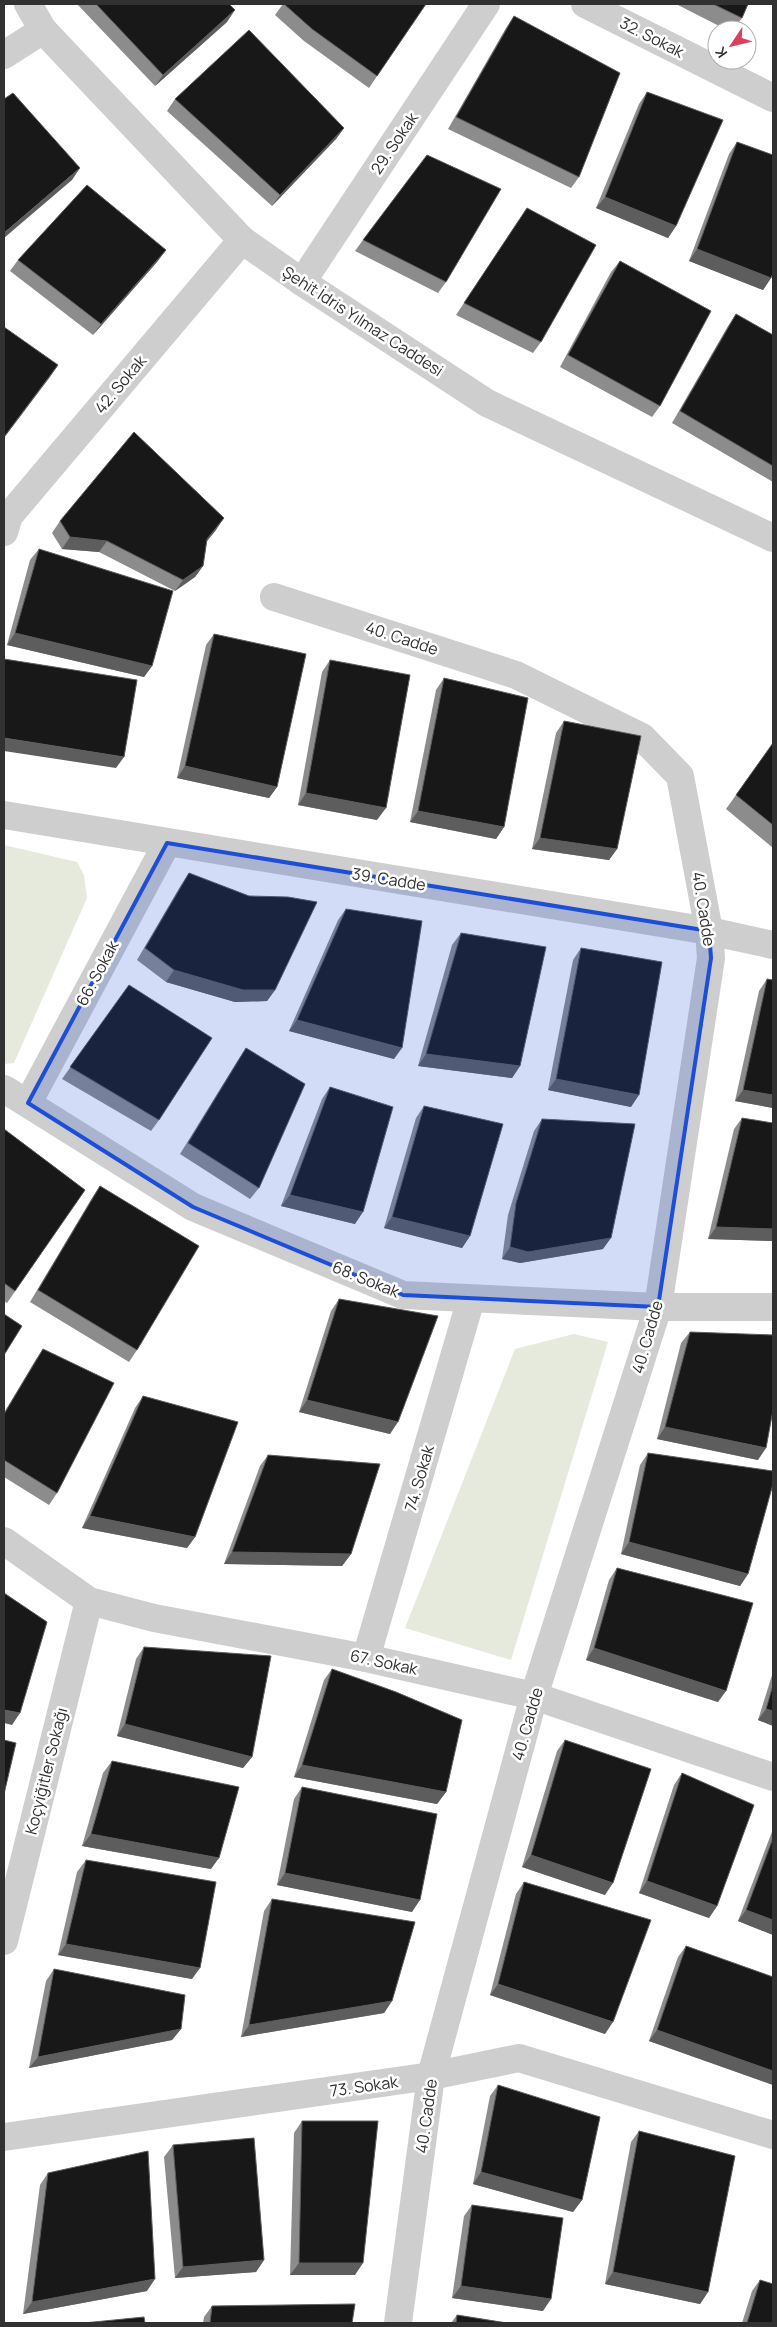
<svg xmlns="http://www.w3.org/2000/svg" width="777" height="2327" font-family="Manrope,sans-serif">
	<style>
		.green { fill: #e5eadd }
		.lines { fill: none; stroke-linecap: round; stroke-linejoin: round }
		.minor { stroke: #cecece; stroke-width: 28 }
		.wall { fill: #8c8c8c }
		.shaded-wall { fill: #5d5d5d }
		.building { fill: #181818; stroke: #5d5d5d }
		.marked { fill: #1d4ed8; fill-opacity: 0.2; stroke: #1d4ed8; stroke-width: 4; stroke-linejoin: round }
		.labels { text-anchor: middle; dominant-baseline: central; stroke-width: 5; stroke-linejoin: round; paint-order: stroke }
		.street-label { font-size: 16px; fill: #313131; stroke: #fff }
	</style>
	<rect width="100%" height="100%" fill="#fff"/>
	<g class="green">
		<path d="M4,845L77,862L84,875L87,898L14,1063L4,1064Z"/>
		<path d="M574,1334L608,1342L511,1660L405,1628L515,1349Z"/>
	</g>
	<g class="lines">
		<g class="minor">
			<path d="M28,4L43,30L242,240L302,282L487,403L773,538"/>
			<path d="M585,4L773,98"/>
			<path d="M4,55L43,30"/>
			<path d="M302,282L486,4"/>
			<path d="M4,532L9,516L242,240"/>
			<path d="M274,597L516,675L642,737L680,776L709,931L711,958L658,1307L534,1696L431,2076L398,2323"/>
			<path d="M4,815L709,931L773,945"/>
			<path d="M4,1089L193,1207L403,1295L658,1307H773"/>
			<path d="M28,1103L167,843"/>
			<path d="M4,1541L89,1601L154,1618L366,1658L534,1696L773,1777"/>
			<path d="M366,1658L471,1299"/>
			<path d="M4,1941L89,1601"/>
			<path d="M4,2137L431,2076L519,2058L773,2135"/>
		</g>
	</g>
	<g class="wall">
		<path d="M77,4H229L227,22L155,86Z"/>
		<path d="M283,4H426L369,88L304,41L275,15Z"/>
		<path d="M676,4H748L742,18L733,30H727Z"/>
		<path d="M514,16L579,177L571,188L448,129L506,28Z"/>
		<path d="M647,92L676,226L668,238L596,208L639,104Z"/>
		<path d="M175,99L344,128L336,139L272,206L167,111Z"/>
		<path d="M737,142L771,278L763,290L689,261L729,154Z"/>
		<path d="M519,220L541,342L533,353L456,315Z"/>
		<path d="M363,240L446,282L438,293L355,251Z"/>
		<path d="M166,250L157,262L93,335L10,271L18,260Z"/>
		<path d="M620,261L660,406L652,417L560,367L611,272Z"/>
		<path d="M736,314L773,335V482L672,423L728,326Z"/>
		<path d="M60,521L216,530L207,541L203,566L195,577L175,591L99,552L62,549L52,533Z"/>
		<path d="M39,549L152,666L144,677L7,645L30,560Z"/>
		<path d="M214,634L277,787L269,798L177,778L206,645Z"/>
		<path d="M330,660L377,820L298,805L322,672Z"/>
		<path d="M444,678L504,827L496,839L410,822L436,690Z"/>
		<path d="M564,721L617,849L609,860L532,849L556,733Z"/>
		<path d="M773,743V848L726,809Z"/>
		<path d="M189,873L275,990L267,1001L235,1002L166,982L137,960L181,885Z"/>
		<path d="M346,909L394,1059L289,1031L338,920Z"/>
		<path d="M461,933L520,1066L512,1078L418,1066L452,945Z"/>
		<path d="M581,948L631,1107L548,1090L573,960Z"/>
		<path d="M767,979L773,980V1108L735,1101L759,991Z"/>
		<path d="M129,985L159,1120L151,1131L62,1079Z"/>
		<path d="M246,1048L259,1188L250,1199L180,1154L238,1060Z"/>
		<path d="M330,1087L355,1224L281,1206L322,1099Z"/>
		<path d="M424,1106L470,1236L462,1248L384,1228L416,1118Z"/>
		<path d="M742,1118L773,1241L708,1239L734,1129Z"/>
		<path d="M542,1119L603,1249L520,1263L502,1259L508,1215L534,1131Z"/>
		<path d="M4,1129L85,1190L7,1303L4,1301Z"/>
		<path d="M100,1186L137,1350L129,1362L30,1302L92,1198Z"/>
		<path d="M339,1299L390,1434L299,1412L331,1311Z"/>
		<path d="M690,1332L758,1460L657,1439L681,1343Z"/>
		<path d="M43,1349L57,1493L49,1505L4,1477V1413L35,1361Z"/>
		<path d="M143,1396L195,1537L187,1548L82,1528L135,1408Z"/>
		<path d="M648,1453L748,1574L740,1586L621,1554L640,1465Z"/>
		<path d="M268,1455L351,1554L342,1566L224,1564L260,1466Z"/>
		<path d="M617,1568L718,1702L586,1660L609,1580Z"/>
		<path d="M144,1647L252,1757L243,1768L117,1736L136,1659Z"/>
		<path d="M332,1669L446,1792L437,1804L294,1777L324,1680Z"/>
		<path d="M773,1672V1726L758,1720Z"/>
		<path d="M565,1740L605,1895L522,1867L557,1751Z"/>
		<path d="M112,1761L211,1869L82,1846L103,1773Z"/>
		<path d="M682,1773L717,1906L709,1918L639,1893L674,1785Z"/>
		<path d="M302,1787L412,1912L277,1885L294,1799Z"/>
		<path d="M773,1829V1935L738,1921Z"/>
		<path d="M86,1860L192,1979L58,1955L77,1872Z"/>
		<path d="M524,1882L605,2034L490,1995L516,1894Z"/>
		<path d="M272,1899L392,2001L384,2013L241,2037L264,1911Z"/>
		<path d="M686,1946L773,1977V2085L649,2041L678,1957Z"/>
		<path d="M54,1969L181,2029L172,2040L29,2068L46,1981Z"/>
		<path d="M498,2085L582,2200L573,2212L473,2184L490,2096Z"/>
		<path d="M302,2121L355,2275H290L294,2133Z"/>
		<path d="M639,2131L708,2292L700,2304L605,2284L631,2142Z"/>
		<path d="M173,2145L264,2260L256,2272L175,2278L164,2157Z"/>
		<path d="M48,2173L147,2291L23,2314L40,2185Z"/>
		<path d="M472,2205L543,2311L452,2298L464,2216Z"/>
		<path d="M760,2280L773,2323H742L752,2291Z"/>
		<path d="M212,2306L352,2323H203L204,2317Z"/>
		<path d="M457,2315L507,2323H451Z"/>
	</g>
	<g class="shaded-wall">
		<path d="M235,10L227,22L155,86L163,75Z"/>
		<path d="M344,128L336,139L272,206L280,195Z"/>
		<path d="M80,168L72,180L4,238V233Z"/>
		<path d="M605,197L676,226L668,238L596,208Z"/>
		<path d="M697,249L771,278L763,290L689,261Z"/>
		<path d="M166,250L157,262L93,335L101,324Z"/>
		<path d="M58,365L50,377L4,438V437Z"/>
		<path d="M224,518L216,530L199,551L207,539Z"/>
		<path d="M70,537L107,541L99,552L62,549Z"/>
		<path d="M203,566L195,577L175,591L183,580Z"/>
		<path d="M15,633L152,666L144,677L7,645Z"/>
		<path d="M4,738L124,757L116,768L4,751Z"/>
		<path d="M185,766L277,787L269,798L177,778Z"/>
		<path d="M306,793L386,808L377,820L298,805Z"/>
		<path d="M418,811L504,827L496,839L410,822Z"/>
		<path d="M540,838L617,849L609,860L532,849Z"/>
		<path d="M174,970L275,990L267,1001L235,1002L166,982Z"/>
		<path d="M297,1020L402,1048L394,1059L289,1031Z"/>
		<path d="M426,1054L520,1066L512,1078L418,1066Z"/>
		<path d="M556,1079L639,1095L631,1107L548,1090Z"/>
		<path d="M743,1090L773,1095V1108L735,1101Z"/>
		<path d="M290,1195L363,1212L355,1224L281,1206Z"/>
		<path d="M392,1217L470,1236L462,1248L384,1228Z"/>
		<path d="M716,1227L773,1229V1241L708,1239Z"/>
		<path d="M611,1238L603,1249L520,1263L502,1259L510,1247Z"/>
		<path d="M307,1400L398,1422L390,1434L299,1412Z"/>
		<path d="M665,1427L766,1448L758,1460L657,1439Z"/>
		<path d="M90,1516L195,1537L187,1548L82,1528Z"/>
		<path d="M629,1542L748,1574L740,1586L621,1554Z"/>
		<path d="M232,1552L351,1554L342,1566L224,1564Z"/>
		<path d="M594,1648L726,1691L718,1702L586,1660Z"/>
		<path d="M766,1709L773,1711V1726L758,1720Z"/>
		<path d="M4,1710L20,1713L12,1725L4,1723Z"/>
		<path d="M125,1724L252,1757L243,1768L117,1736Z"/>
		<path d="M302,1765L446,1792L437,1804L294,1777Z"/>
		<path d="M91,1834L219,1858L211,1869L82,1846Z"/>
		<path d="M531,1855L613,1883L605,1895L522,1867Z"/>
		<path d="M285,1873L420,1900L412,1912L277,1885Z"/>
		<path d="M647,1881L717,1906L709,1918L639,1893Z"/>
		<path d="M746,1910L773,1920V1935L738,1921Z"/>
		<path d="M66,1944L200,1968L192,1979L58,1955Z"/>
		<path d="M498,1984L613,2022L605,2034L490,1995Z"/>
		<path d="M392,2001L384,2013L241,2037L249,2025Z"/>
		<path d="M181,2029L172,2040L29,2068L38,2057Z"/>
		<path d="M657,2030L773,2071V2085L649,2041Z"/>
		<path d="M481,2172L582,2200L573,2212L473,2184Z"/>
		<path d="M264,2260L256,2272L175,2278L183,2267Z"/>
		<path d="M299,2263H363L355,2275H290Z"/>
		<path d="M613,2272L708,2292L700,2304L605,2284Z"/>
		<path d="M155,2279L147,2291L23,2314L32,2302Z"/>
		<path d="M461,2286L551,2299L543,2311L452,2298Z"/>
	</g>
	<g class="building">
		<path d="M96,4H229L235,10L163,75Z"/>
		<path d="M284,4H426L377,76L312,29Z"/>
		<path d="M713,4H748L742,18Z"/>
		<path d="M514,16L620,73L579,177L456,117Z"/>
		<path d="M249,30L344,128L280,195L175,99Z"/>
		<path d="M647,92L723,120L676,226L605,197Z"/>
		<path d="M13,93L80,168L4,233V99Z"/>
		<path d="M737,142L773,155V273L771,278L697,249Z"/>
		<path d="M427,155L501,189L446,282L363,240Z"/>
		<path d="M87,185L166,250L101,324L18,260Z"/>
		<path d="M527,208L596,245L541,342L464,303Z"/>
		<path d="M620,261L711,311L660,406L568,355Z"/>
		<path d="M736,314L773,335V466L680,411Z"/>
		<path d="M4,327L58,365L4,437Z"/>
		<path d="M134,432L224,518L207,539L203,566L183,580L107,541L70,537L60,521Z"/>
		<path d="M39,549L173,591L152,666L15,633Z"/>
		<path d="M214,634L306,654L277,787L185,766Z"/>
		<path d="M4,659L137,680L124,757L4,738Z"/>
		<path d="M330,660L410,675L386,808L306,793Z"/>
		<path d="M444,678L528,698L504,827L418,811Z"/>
		<path d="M564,721L641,736L617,849L540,838Z"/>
		<path d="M773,743V825L736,795Z"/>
		<path d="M189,873L249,896L288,897L317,902L275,990H243L174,970L145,948Z"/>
		<path d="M346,909L422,921L402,1048L297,1020Z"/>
		<path d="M461,933L546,947L520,1066L426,1054Z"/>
		<path d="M581,948L662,962L639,1095L556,1079Z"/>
		<path d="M767,979L773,980V1095L743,1090Z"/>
		<path d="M129,985L212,1038L159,1120L70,1067Z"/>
		<path d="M246,1048L305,1084L259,1188L188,1143Z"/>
		<path d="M330,1087L393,1107L363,1212L290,1195Z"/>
		<path d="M424,1106L503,1124L470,1236L392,1217Z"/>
		<path d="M742,1118L773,1123V1229L716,1227Z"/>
		<path d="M542,1119L635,1124L611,1238L528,1252L510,1247L516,1203Z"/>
		<path d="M4,1129L85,1190L15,1291L4,1283Z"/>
		<path d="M100,1186L199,1246L137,1350L38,1290Z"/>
		<path d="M339,1299L438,1316L398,1422L307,1400Z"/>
		<path d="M4,1314L22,1326L4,1355Z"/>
		<path d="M690,1332L773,1335V1410L766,1448L665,1427Z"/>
		<path d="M43,1349L114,1383L57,1493L4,1460V1414Z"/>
		<path d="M143,1396L238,1422L195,1537L90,1516Z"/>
		<path d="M648,1453L773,1471V1484L748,1574L629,1542Z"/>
		<path d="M268,1455L380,1464L351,1554L232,1552Z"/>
		<path d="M617,1568L753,1603L726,1691L594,1648Z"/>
		<path d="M4,1593L47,1622L20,1713L4,1710Z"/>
		<path d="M144,1647L271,1656L252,1757L125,1724Z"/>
		<path d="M332,1669L396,1692L462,1720L446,1792L302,1765Z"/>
		<path d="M773,1685V1711L766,1709Z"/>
		<path d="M4,1740L16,1743L4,1794Z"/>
		<path d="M565,1740L651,1769L613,1883L531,1855Z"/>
		<path d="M112,1761L239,1787L219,1858L91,1834Z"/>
		<path d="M682,1773L754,1805L717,1906L647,1881Z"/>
		<path d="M302,1787L437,1814L420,1900L285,1873Z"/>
		<path d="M773,1838V1920L746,1910Z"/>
		<path d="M86,1860L216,1882L200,1968L66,1944Z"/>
		<path d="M524,1882L651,1920L613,2022L498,1984Z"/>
		<path d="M272,1899L415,1922L392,2001L249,2025Z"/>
		<path d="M686,1946L773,1977V2071L657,2030Z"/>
		<path d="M54,1969L185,1995L181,2029L38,2057Z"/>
		<path d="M498,2085L600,2117L582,2200L481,2172Z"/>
		<path d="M302,2121H378L363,2263H299Z"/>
		<path d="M639,2131L735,2156L708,2292L613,2272Z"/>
		<path d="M254,2138L264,2260L183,2267L173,2145Z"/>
		<path d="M148,2151L155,2279L32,2302L48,2173Z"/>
		<path d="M472,2205L563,2218L551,2299L461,2286Z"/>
		<path d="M760,2280L773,2284V2323H747Z"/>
		<path d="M355,2304L352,2323H210L212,2306Z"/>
		<path d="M457,2315L507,2323H456Z"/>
		<path d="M144,2317L145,2323H84Z"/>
	</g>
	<path class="marked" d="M167,843L709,931L711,958L658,1307L403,1295L193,1207L28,1103Z"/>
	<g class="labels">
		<g class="street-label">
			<text transform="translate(652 37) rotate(27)">32. Sokak</text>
			<text transform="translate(394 143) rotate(-56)">29. Sokak</text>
			<text transform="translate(363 321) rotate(33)">Şehit İdris Yılmaz Caddesi</text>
			<text transform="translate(120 384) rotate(-50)">42. Sokak</text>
			<text transform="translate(402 638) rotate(18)">40. Cadde</text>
			<text transform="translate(389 879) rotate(9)">39. Cadde</text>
			<text transform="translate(704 909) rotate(81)">40. Cadde</text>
			<text transform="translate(97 973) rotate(-62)">66. Sokak</text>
			<text transform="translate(366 1279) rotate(22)">68. Sokak</text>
			<text transform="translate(647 1337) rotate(-74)">40. Cadde</text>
			<text transform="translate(419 1478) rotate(-74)">74. Sokak</text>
			<text transform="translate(384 1662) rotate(12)">67. Sokak</text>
			<text transform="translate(527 1724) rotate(-74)">40. Cadde</text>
			<text transform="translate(46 1771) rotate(-76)">Koçyiğitler Sokağı</text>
			<text transform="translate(364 2086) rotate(-8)">73. Sokak</text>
			<text transform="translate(426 2116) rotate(-82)">40. Cadde</text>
		</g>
	</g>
	<rect width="777" height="2327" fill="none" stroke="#313131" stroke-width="10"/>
	<g transform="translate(732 45) rotate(235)"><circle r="24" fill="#ffffff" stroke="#adadad"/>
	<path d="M0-4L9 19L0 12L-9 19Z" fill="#da415f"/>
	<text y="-8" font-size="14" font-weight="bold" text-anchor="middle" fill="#313131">K</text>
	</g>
</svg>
